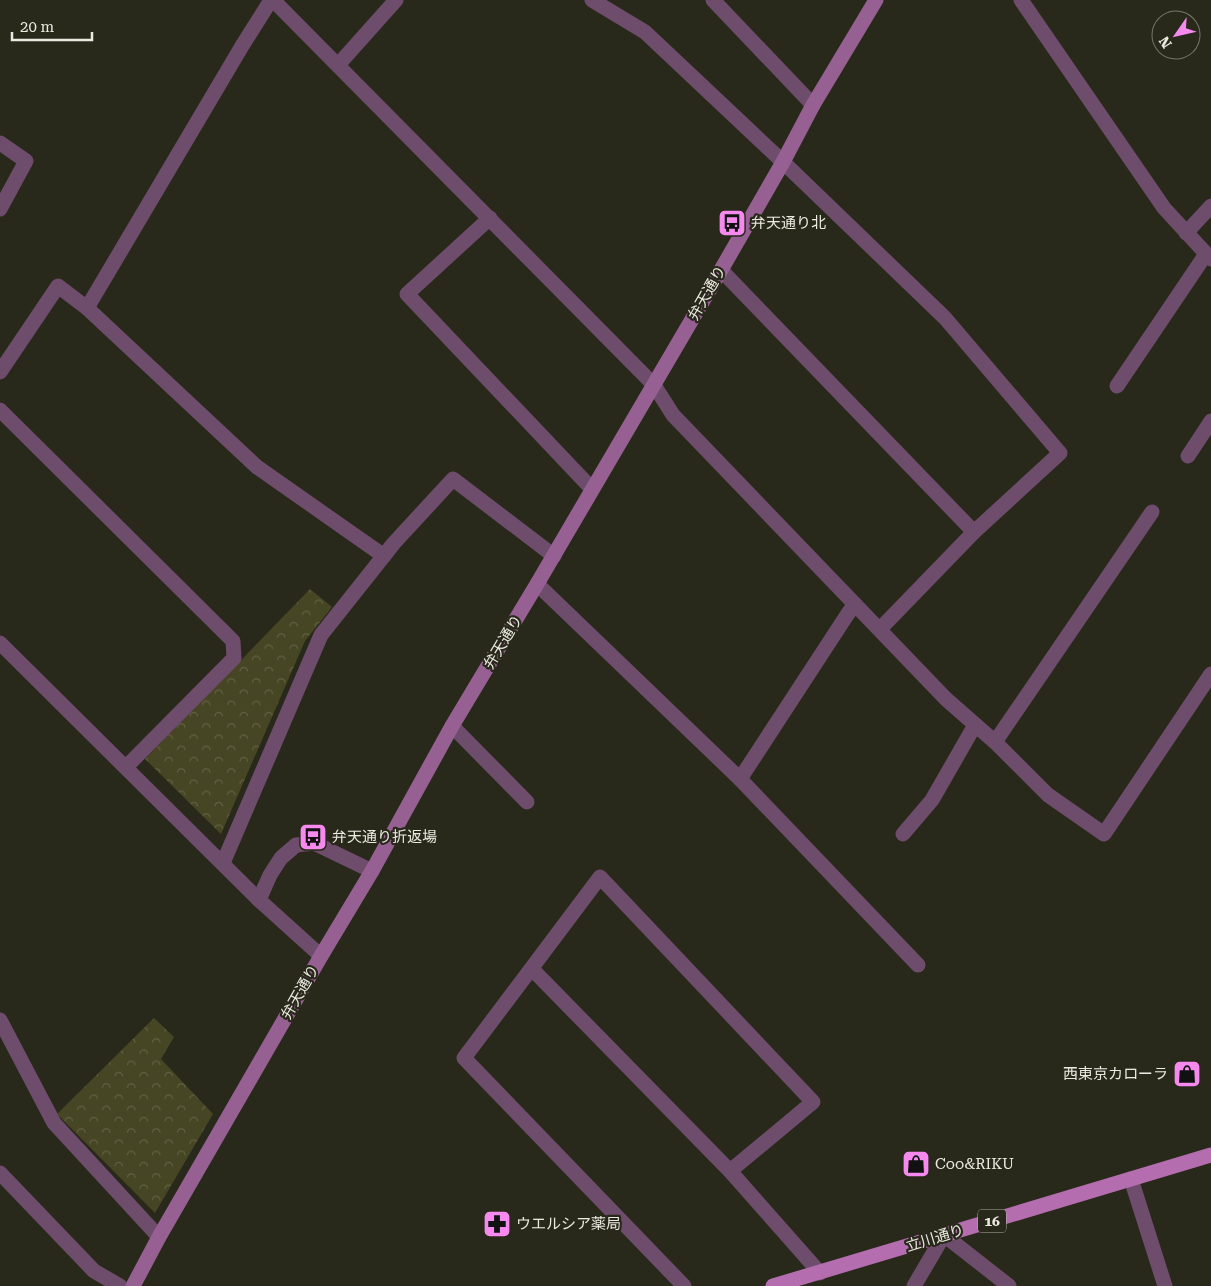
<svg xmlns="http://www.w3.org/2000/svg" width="1211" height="1286" font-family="'Roboto Serif','Noto Sans JP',serif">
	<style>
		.park { fill: url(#park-crowns) }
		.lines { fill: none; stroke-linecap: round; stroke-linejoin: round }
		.lane { stroke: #6e4c6b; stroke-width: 15 }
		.street { stroke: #6e4c6b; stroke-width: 15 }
		.secondary { stroke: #966092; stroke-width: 15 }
		.primary { stroke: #b46eaf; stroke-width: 15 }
		.labels { text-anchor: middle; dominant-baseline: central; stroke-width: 4.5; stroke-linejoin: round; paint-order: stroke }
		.shield { fill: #28281b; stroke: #b0b0a6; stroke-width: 1 }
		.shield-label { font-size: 14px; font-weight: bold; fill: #eaeae1 }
		.poi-label { font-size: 15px; fill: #eaeae1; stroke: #28281b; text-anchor: start }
		.street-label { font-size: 15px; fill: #eaeae1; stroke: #28281b }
	</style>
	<defs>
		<pattern id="park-crowns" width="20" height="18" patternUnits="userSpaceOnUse" patternTransform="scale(1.25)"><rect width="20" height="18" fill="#464624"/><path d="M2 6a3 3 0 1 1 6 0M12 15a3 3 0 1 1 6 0" fill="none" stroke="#616144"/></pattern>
	</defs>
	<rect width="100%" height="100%" fill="#28281b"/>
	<g class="park">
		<path d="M310,589L332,607L305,641L221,834L145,759Z"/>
		<path d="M154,1018L174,1037L161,1059L213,1114L155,1213L57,1114Z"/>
	</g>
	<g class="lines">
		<g class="lane">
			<path d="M721,270L974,532"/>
			<path d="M1188,456L1211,421"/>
			<path d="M259,900L270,875L281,858L296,845L314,843L372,871"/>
			<path d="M1131,1179L1165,1286"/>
		</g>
		<g class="street">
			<path d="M273,0L654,385L673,415L946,699L995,742L1048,795L1104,834L1211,674"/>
			<path d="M592,0L645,32L783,162L945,318L1060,453L974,532L880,629"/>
			<path d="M713,0L813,105"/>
			<path d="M1021,0L1164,208L1211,259"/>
			<path d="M338,65L396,0"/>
			<path d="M0,143L26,161L0,209"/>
			<path d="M490,218L407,294L592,489"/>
			<path d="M1186,233L1211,206"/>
			<path d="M87,308L242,46L271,0"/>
			<path d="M0,372L58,286L87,308L257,467L384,556"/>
			<path d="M1117,386L1206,254"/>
			<path d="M0,410L233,641L234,658L126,767"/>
			<path d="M537,584L740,779L847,615L855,604"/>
			<path d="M0,643L259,900L321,956"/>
			<path d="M452,726L527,802"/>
			<path d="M995,742L1152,512"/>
			<path d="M740,779L918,965"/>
			<path d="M903,834L932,800L975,725"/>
			<path d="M223,863L321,635L394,543L453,479L554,556"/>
			<path d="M532,969L730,1171L820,1273"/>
			<path d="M0,1020L54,1123L159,1237"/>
			<path d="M0,1173L94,1271L120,1286"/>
			<path d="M684,1286L464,1058L600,877L813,1102L730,1171"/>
			<path d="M914,1286L944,1235L1009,1286"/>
		</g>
		<path class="secondary" d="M133,1286L159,1237L321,956L372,871L452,726L537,584L721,270L783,162L813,105L876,0"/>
		<path class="primary" d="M773,1286L1211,1155"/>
	</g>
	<defs>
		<symbol id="bus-square" viewBox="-11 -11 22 22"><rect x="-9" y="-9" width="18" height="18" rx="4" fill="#f589ee" stroke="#28281b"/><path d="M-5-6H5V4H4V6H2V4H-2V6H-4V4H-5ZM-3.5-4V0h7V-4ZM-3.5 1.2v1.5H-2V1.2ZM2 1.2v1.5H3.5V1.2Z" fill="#111"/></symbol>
		<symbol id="shop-square" viewBox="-11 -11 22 22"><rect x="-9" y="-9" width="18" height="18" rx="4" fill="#f589ee" stroke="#28281b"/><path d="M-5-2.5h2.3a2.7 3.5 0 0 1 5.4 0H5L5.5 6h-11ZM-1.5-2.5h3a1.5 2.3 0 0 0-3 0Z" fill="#111"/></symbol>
		<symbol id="pharmacy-square" viewBox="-11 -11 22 22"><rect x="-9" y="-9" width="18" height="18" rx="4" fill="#f589ee" stroke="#28281b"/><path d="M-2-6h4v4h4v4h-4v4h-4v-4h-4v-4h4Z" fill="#111"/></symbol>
	</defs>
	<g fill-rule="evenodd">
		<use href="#bus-square" x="716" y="207" width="32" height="32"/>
		<use href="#bus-square" x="297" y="821" width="32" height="32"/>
		<use href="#shop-square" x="1171" y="1058" width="32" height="32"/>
		<use href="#shop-square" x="900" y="1148" width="32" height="32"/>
		<use href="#pharmacy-square" x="481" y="1208" width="32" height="32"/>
	</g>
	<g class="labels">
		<rect class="shield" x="978" y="1209.5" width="28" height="23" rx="4"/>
		<g class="shield-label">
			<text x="992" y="1221">16</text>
		</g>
		<g class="poi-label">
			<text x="751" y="223">弁天通り北</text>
			<text x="332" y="837">弁天通り折返場</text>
			<text x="1168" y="1074" text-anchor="end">西東京カローラ</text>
			<text x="935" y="1164">Coo&amp;RIKU</text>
			<text x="516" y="1224">ウエルシア薬局</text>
		</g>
		<g class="street-label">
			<text transform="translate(707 293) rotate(-60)">弁天通り</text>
			<text transform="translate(503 642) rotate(-59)">弁天通り</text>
			<text transform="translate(300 992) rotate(-60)">弁天通り</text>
			<text transform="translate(935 1238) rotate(-17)">立川通り</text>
		</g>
	</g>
	<g transform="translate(1176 35) rotate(236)"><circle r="24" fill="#28281b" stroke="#76766a"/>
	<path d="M0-4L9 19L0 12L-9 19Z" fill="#f589ee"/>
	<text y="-8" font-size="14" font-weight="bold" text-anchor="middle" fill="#eaeae1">N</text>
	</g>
	<path d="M12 32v8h80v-8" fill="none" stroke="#eaeae1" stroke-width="2.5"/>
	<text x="20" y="32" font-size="15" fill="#eaeae1" stroke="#28281b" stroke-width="4" paint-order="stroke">20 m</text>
</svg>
